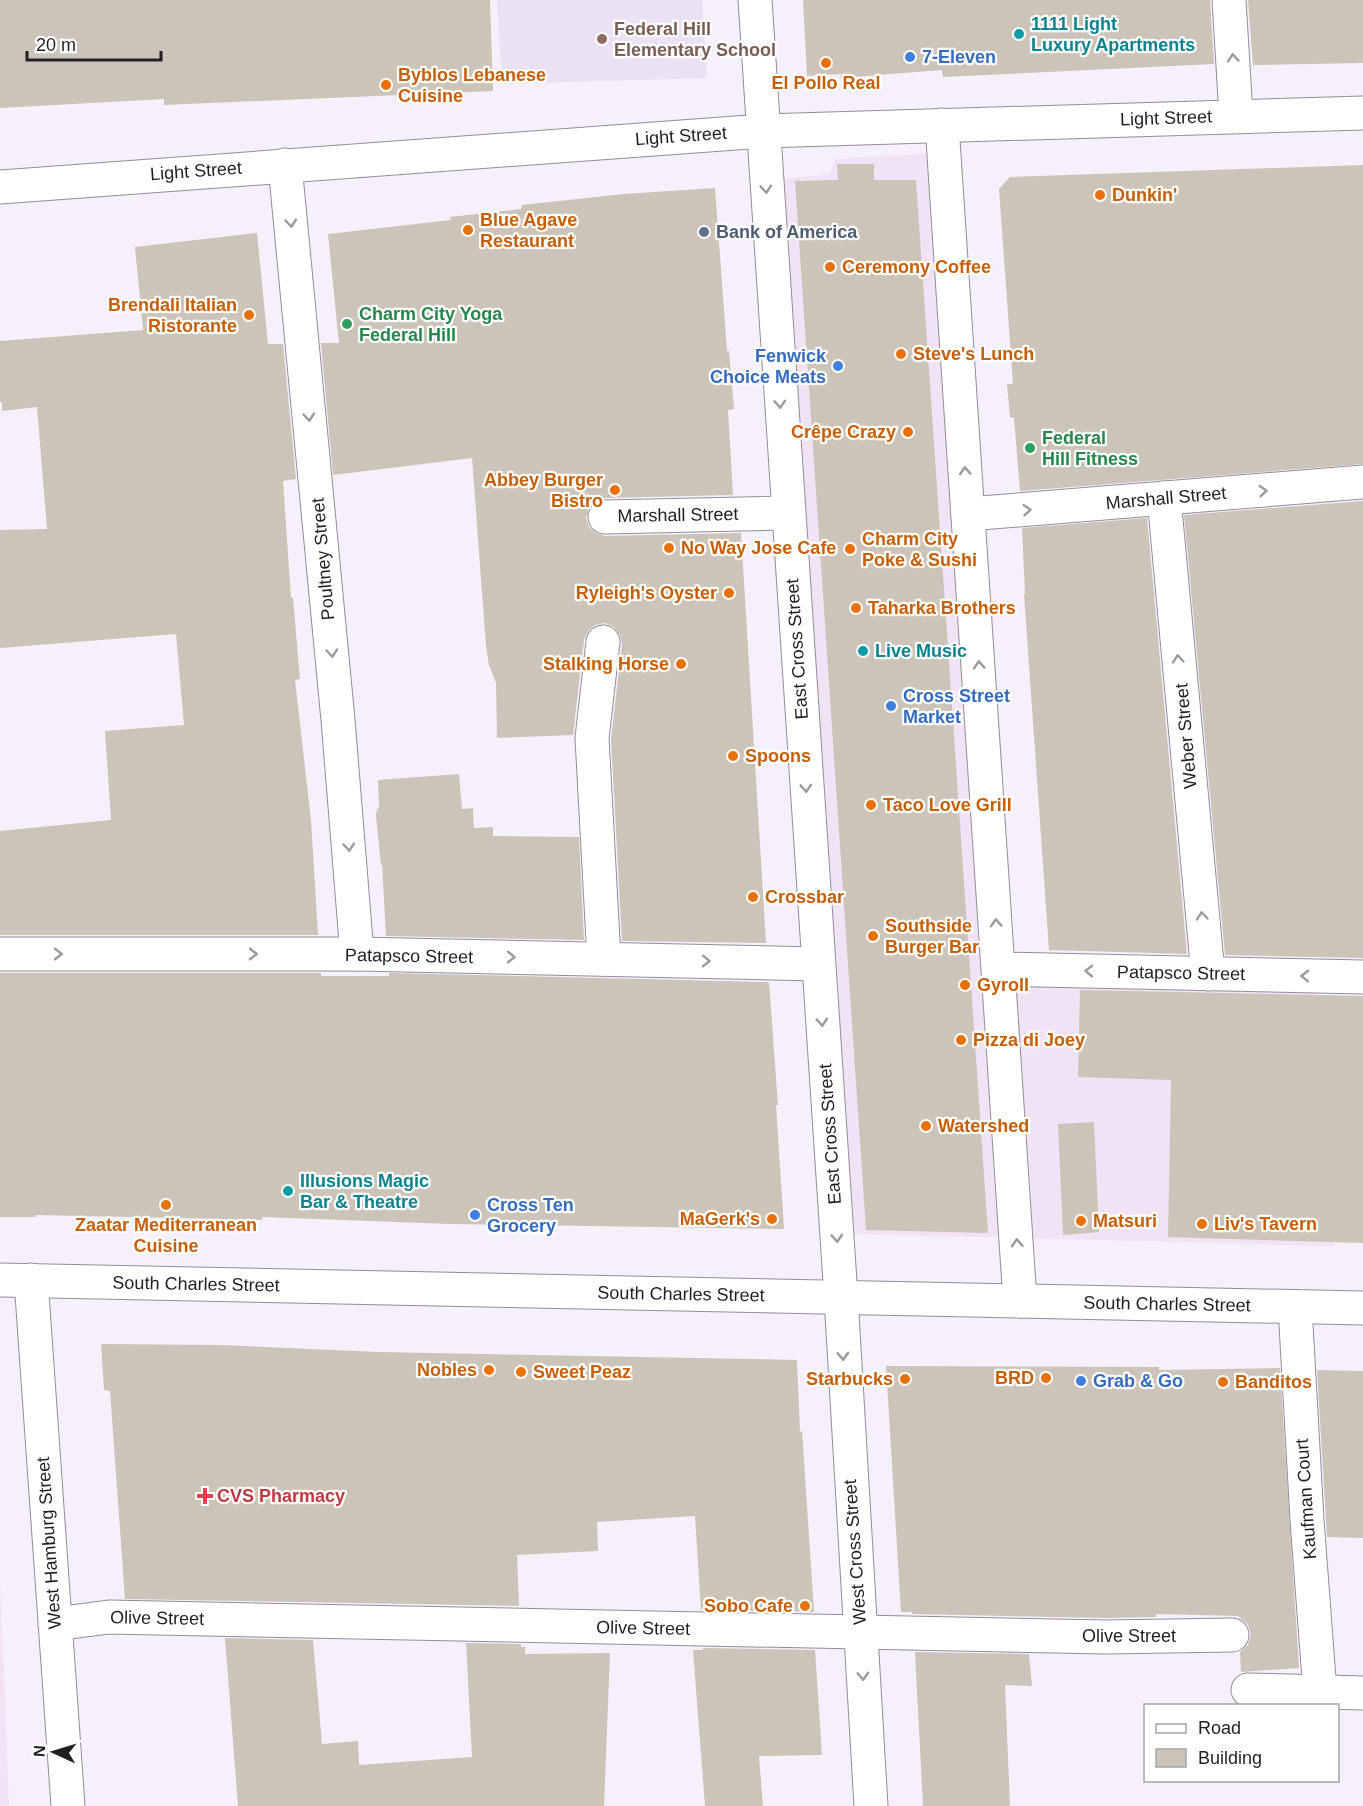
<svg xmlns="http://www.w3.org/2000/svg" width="1363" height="1806" font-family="Helvetica,sans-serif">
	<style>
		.commercial { fill: #f1e2f5 }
		.built { fill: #ebe1f5 }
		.building { fill: #ccc4b8 }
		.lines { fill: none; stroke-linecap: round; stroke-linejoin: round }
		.minor-casing { stroke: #938d99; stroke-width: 35 }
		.minor { stroke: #fff; stroke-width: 33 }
		.oneway { stroke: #9b9a9c }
		.culture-dot { fill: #0f9aa8; stroke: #fff; stroke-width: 2 }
		.education-dot { fill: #8d6e63; stroke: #fff; stroke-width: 2 }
		.shop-dot { fill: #3f7fe0; stroke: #fff; stroke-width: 2 }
		.food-dot { fill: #e8710a; stroke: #fff; stroke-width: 2 }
		.service-dot { fill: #5c6f8a; stroke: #fff; stroke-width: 2 }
		.leisure-dot { fill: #2e9e5b; stroke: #fff; stroke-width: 2 }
		.health-dot { fill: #e0444e; stroke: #fff; stroke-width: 2 }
		.labels { text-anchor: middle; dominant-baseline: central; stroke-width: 4.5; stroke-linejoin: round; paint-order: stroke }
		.culture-label { font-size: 18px; font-weight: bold; fill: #0d838f; stroke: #fff; text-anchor: start }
		.education-label { font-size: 18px; font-weight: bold; fill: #785e54; stroke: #fff; text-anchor: start }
		.shop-label { font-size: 18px; font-weight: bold; fill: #366cbe; stroke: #fff; text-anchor: start }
		.food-label { font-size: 18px; font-weight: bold; fill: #c56008; stroke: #fff; text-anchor: start }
		.street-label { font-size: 18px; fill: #211f23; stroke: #fff }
		.service-label { font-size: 18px; font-weight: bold; fill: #4e5e75; stroke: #fff; text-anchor: start }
		.leisure-label { font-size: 18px; font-weight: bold; fill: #27864d; stroke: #fff; text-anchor: start }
		.health-label { font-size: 18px; font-weight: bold; fill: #be3a42; stroke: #fff; text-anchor: start }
	</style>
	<rect width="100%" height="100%" fill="#f6effc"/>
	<g class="commercial">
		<path d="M934,153L986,981L1317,988L1335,1246L854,1234L783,179L830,174L835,159Z"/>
		<path d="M0,1578L9,1806H0Z"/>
	</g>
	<path class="built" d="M497,0H702L707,78L502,84Z"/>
	<g class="building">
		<path d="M0,0H490L493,91L164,105V99L0,108Z"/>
		<path d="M803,0H1210L1214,64L943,77L942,70L840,78L841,74L807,76Z"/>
		<path d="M1248,0H1363V63L1253,65Z"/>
		<path d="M837,164H874V180H916L988,1233L866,1230L795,181L838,180Z"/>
		<path d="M1363,165V464L1020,491L1014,418L1010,417L1007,384H1013L999,189L1010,177Z"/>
		<path d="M715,188L727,351H729L734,409L728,410L733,495L604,498L596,501L589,508L586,518L589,527L596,533L605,536L741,533L766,943L622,941L611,739L622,644L620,635L614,627L605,623L595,625L588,631L584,640L573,735L497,738L496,683L489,665L486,646L472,458L333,475L321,343H339L328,234L451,220L450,217L521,209L522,205L624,194Z"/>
		<path d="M257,233L268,344H283L296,479L283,481L291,598H293L300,679L295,680L311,820L318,935H0V831L111,820L105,731L184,725L176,634L0,648V530L47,529L37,407L2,411V402H0V341L143,330L135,247Z"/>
		<path d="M1363,501V958L1225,955L1184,515Z"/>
		<path d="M1147,518L1187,954L1049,950L1024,594H1025L1022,528Z"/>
		<path d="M459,774L462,809L473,808L474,828L493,827V836L579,837L584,940L386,936L382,864L381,865L376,815L377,809L379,808L378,780Z"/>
		<path d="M0,973H321V976H389V973L769,982L778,1105H776L784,1229L450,1224L262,1217V1220L36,1215L35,1217H0Z"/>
		<path d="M1080,990L1363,996V1243L1168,1237L1171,1080L1078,1077Z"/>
		<path d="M1094,1122L1099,1232L1063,1235L1058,1124Z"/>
		<path d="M101,1344L221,1345L378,1352L797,1360L800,1432L802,1431L814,1612L701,1610L695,1516L597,1522L598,1551L517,1555L519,1606L125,1599L110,1391L104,1390Z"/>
		<path d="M886,1366L1159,1367V1370L1280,1368L1299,1668L1241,1672L1240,1652L1248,1645L1251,1634L1248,1625L1238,1616L1156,1614V1617L1106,1618L912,1614V1612H901Z"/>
		<path d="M1317,1370L1363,1371V1538L1327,1537Z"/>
		<path d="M225,1638L313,1640L322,1744L358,1741L359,1765L472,1757L466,1643L521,1644V1647H525V1654L610,1653L604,1806H238Z"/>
		<path d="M703,1648L815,1650L822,1755L759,1756L763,1806H705L693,1650H703Z"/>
		<path d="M915,1652L1029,1654L1032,1686L1005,1685L1010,1806H923Z"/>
	</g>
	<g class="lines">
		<defs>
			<g id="minor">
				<path d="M755,0L841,1297L871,1806"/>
				<path d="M1229,0L1236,115"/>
				<path d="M942,125L1020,1301"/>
				<path d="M285,165L338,720L357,954"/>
				<path d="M0,187L763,131L1363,113"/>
				<path d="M1164,498L1208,974"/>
				<path d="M968,514L1363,482"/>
				<path d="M605,517L788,513"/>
				<path d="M603,642L592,738L604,959"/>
				<path d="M0,954H357L818,964"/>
				<path d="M999,969L1363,977"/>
				<path d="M0,1280L1363,1308"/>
				<path d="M31,1280L68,1806"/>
				<path d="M1295,1307L1307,1520L1320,1692"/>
				<path d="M55,1624L109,1617L1106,1637L1232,1635"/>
				<path d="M1248,1690L1363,1693"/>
			</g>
		</defs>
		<use href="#minor" class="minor-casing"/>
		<use href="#minor" class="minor"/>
	</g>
	<defs><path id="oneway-chevron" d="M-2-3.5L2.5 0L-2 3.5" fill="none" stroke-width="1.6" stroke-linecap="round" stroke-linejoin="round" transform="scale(1.5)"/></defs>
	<g class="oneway">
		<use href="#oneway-chevron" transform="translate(1233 58) rotate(-94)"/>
		<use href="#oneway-chevron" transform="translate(766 189) rotate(86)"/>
		<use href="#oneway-chevron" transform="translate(291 223) rotate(85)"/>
		<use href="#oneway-chevron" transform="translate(780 404) rotate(86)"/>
		<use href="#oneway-chevron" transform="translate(309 417) rotate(85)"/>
		<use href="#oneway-chevron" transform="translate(965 471) rotate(-94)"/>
		<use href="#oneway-chevron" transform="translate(1263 491) rotate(-5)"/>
		<use href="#oneway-chevron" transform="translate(1027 510) rotate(-5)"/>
		<use href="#oneway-chevron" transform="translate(332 653) rotate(85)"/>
		<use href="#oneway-chevron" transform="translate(1178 659) rotate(-95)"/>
		<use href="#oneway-chevron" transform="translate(979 665) rotate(-94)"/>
		<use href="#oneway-chevron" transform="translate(806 788) rotate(86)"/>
		<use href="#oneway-chevron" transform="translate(349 847) rotate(85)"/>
		<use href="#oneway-chevron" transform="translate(1202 916) rotate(-95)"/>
		<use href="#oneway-chevron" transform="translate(996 923) rotate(-94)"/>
		<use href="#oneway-chevron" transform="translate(58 954)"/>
		<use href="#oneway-chevron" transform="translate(253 954)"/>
		<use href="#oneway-chevron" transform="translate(511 957) rotate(1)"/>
		<use href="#oneway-chevron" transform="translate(706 961) rotate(1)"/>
		<use href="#oneway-chevron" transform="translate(1089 971) rotate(-179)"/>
		<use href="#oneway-chevron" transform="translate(1305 976) rotate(-179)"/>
		<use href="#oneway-chevron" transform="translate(822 1022) rotate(86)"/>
		<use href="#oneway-chevron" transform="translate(837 1238) rotate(86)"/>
		<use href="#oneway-chevron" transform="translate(1017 1243) rotate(-93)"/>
		<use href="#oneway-chevron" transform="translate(843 1356) rotate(87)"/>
		<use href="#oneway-chevron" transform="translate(863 1676) rotate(87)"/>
	</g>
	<g class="culture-dot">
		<circle cx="1019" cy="34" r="6"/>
		<circle cx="863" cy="651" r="6"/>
		<circle cx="288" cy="1191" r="6"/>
	</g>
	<circle class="education-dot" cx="602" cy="39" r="6"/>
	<g class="shop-dot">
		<circle cx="910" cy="57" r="6"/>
		<circle cx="838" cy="366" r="6"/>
		<circle cx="891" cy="706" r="6"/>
		<circle cx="475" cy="1215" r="6"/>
		<circle cx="1081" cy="1381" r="6"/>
	</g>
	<g class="food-dot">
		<circle cx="826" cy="63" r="6"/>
		<circle cx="386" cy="85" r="6"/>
		<circle cx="1100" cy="195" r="6"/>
		<circle cx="468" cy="230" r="6"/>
		<circle cx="830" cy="267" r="6"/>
		<circle cx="249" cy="315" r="6"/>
		<circle cx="901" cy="354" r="6"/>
		<circle cx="908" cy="432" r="6"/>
		<circle cx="615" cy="490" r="6"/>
		<circle cx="669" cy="548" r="6"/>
		<circle cx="850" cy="549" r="6"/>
		<circle cx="729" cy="593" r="6"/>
		<circle cx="856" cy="608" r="6"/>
		<circle cx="681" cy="664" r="6"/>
		<circle cx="733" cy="756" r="6"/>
		<circle cx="871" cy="805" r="6"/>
		<circle cx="753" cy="897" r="6"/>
		<circle cx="873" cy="936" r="6"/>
		<circle cx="965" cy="985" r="6"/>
		<circle cx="961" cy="1040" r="6"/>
		<circle cx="926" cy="1126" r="6"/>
		<circle cx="166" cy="1205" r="6"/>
		<circle cx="772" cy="1219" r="6"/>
		<circle cx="1081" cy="1221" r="6"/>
		<circle cx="1202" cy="1224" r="6"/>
		<circle cx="489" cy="1370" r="6"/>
		<circle cx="521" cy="1372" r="6"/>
		<circle cx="1046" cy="1378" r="6"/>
		<circle cx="905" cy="1379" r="6"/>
		<circle cx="1223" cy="1382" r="6"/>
		<circle cx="805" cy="1606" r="6"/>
	</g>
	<circle class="service-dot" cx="704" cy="232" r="6"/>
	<g class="leisure-dot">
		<circle cx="347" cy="324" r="6"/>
		<circle cx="1030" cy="448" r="6"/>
	</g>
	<path class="health-dot" d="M202 1487h6v6h6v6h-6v6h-6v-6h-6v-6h6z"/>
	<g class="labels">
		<g class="culture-label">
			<text x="1031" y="24">1111 Light<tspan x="1031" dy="21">Luxury Apartments</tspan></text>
			<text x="875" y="651">Live Music</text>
			<text x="300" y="1181">Illusions Magic<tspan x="300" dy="21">Bar &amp; Theatre</tspan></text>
		</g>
		<g class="education-label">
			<text x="614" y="29">Federal Hill<tspan x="614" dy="21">Elementary School</tspan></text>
		</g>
		<g class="shop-label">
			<text x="922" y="57">7-Eleven</text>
			<text x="826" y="356" text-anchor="end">Fenwick<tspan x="826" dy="21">Choice Meats</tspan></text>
			<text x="903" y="696">Cross Street<tspan x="903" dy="21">Market</tspan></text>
			<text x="487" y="1205">Cross Ten<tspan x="487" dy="21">Grocery</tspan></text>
			<text x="1093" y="1381">Grab &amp; Go</text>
		</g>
		<g class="food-label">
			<text x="398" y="75">Byblos Lebanese<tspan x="398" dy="21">Cuisine</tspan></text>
			<text x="826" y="83" text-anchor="middle">El Pollo Real</text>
			<text x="1112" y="195">Dunkin'</text>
			<text x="480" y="220">Blue Agave<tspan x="480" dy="21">Restaurant</tspan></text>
			<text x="842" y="267">Ceremony Coffee</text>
			<text x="237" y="305" text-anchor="end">Brendali Italian<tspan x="237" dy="21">Ristorante</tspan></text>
			<text x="913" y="354">Steve's Lunch</text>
			<text x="896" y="432" text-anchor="end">Crêpe Crazy</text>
			<text x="603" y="480" text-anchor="end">Abbey Burger<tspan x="603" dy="21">Bistro</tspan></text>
			<text x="862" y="539">Charm City<tspan x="862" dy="21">Poke &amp; Sushi</tspan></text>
			<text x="681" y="548">No Way Jose Cafe</text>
			<text x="717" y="593" text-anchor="end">Ryleigh's Oyster</text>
			<text x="868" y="608">Taharka Brothers</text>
			<text x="669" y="664" text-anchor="end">Stalking Horse</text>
			<text x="745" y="756">Spoons</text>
			<text x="883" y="805">Taco Love Grill</text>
			<text x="765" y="897">Crossbar</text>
			<text x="885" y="926">Southside<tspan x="885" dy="21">Burger Bar</tspan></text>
			<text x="977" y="985">Gyroll</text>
			<text x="973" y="1040">Pizza di Joey</text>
			<text x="938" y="1126">Watershed</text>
			<text x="760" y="1219" text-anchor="end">MaGerk's</text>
			<text x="1093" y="1221">Matsuri</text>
			<text x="1214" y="1224">Liv's Tavern</text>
			<text x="166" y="1225" text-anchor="middle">Zaatar Mediterranean<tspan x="166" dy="21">Cuisine</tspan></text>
			<text x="477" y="1370" text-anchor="end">Nobles</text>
			<text x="533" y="1372">Sweet Peaz</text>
			<text x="1034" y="1378" text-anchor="end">BRD</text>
			<text x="893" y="1379" text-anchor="end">Starbucks</text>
			<text x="1235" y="1382">Banditos</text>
			<text x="793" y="1606" text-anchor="end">Sobo Cafe</text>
		</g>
		<g class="street-label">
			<text transform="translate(1166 118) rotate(-2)">Light Street</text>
			<text transform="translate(681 136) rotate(-4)">Light Street</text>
			<text transform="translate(196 171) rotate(-4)">Light Street</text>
			<text transform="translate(1166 498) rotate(-5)">Marshall Street</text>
			<text transform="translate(678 515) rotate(-1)">Marshall Street</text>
			<text transform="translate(323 559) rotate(-95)">Poultney Street</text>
			<text transform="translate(797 649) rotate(-94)">East Cross Street</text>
			<text transform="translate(1186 736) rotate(-95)">Weber Street</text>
			<text transform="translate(409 956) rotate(1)">Patapsco Street</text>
			<text transform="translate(1181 973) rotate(1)">Patapsco Street</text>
			<text transform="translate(830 1134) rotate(-94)">East Cross Street</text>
			<text transform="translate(196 1284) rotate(1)">South Charles Street</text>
			<text transform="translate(681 1294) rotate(1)">South Charles Street</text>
			<text transform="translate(1167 1304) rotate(1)">South Charles Street</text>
			<text transform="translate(1306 1499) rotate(-94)">Kaufman Court</text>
			<text transform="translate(49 1543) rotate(-94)">West Hamburg Street</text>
			<text transform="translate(855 1552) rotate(-94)">West Cross Street</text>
			<text transform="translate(157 1618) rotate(1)">Olive Street</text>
			<text transform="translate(643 1628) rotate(1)">Olive Street</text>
			<text x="1129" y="1636">Olive Street</text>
		</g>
		<g class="service-label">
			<text x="716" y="232">Bank of America</text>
		</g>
		<g class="leisure-label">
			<text x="359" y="314">Charm City Yoga<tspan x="359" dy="21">Federal Hill</tspan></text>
			<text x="1042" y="438">Federal<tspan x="1042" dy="21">Hill Fitness</tspan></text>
		</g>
		<g class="health-label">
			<text x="217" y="1496">CVS Pharmacy</text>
		</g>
	</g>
	<rect x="1144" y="1704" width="195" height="78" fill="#ffffff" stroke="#a6a5a7" stroke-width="1.5"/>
	<rect x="1156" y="1724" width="30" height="9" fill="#ffffff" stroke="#a6a5a7" stroke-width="1.5"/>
	<text x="1198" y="1734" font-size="18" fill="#211f23">Road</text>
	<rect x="1156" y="1749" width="30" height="18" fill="#ccc4b8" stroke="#a6a5a7" stroke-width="1.5"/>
	<text x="1198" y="1764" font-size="18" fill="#211f23">Building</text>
	<g transform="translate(54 1752) rotate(274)" stroke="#ffffff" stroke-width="4.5" paint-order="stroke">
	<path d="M0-4.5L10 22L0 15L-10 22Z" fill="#211f23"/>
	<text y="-9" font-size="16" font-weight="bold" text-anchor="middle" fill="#211f23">N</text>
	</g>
	<path d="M27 51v9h134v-9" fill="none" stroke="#211f23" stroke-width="3"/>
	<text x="36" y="51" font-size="18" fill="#211f23" stroke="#ffffff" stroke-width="4.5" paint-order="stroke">20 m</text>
</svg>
